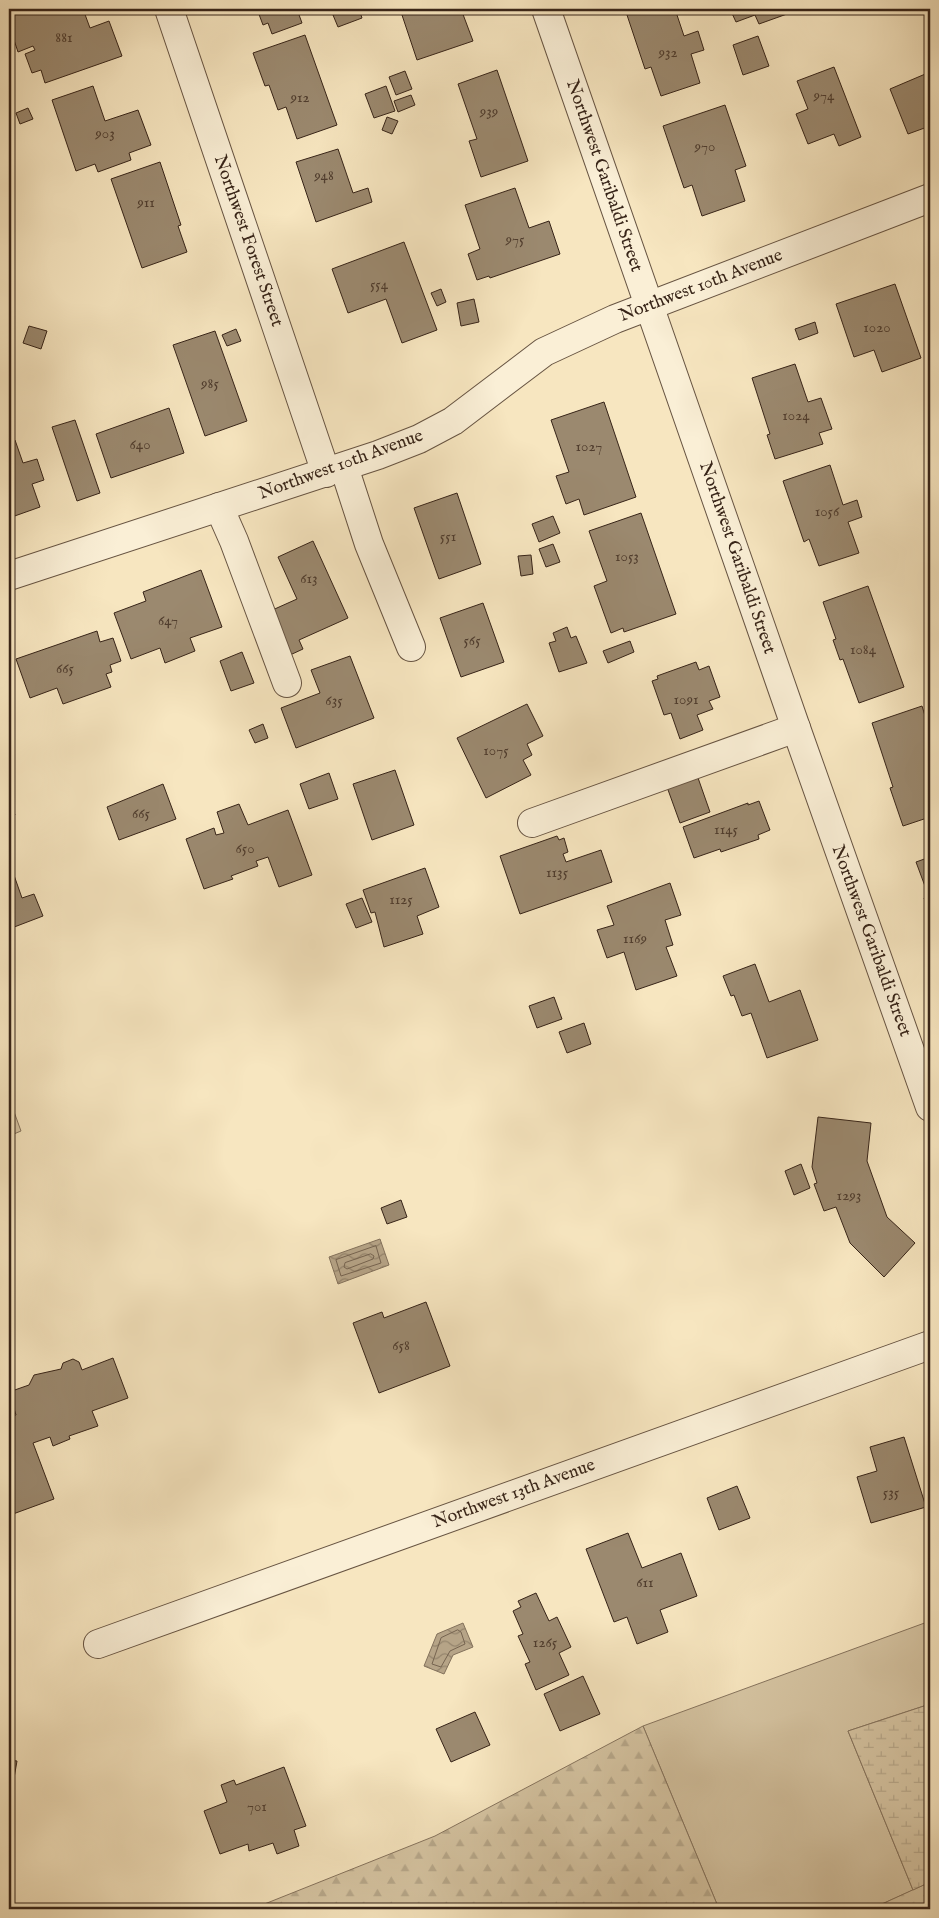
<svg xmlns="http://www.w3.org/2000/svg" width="939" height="1918" font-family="'IM FELL English',serif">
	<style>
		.grass { fill: #d6c5a3; stroke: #86745e }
		.forest { fill: url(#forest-firs); stroke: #86745e }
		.wetland { fill: url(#wetland-marsh); stroke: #86745e }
		.water { fill: url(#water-waves); stroke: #83715b }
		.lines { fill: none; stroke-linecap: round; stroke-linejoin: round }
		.shore { stroke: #766450; stroke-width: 1 }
		.building { fill: #9b896f; stroke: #372418 }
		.minor-casing { stroke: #675442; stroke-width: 30 }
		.minor { stroke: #faefd6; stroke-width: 28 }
		.labels { text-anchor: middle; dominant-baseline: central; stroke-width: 4; stroke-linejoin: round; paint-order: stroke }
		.number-label { font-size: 15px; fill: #503d2e }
		.street-label { font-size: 18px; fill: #372418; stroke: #faefd6 }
	</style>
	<defs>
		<pattern id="forest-firs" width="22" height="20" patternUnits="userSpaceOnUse" patternTransform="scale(1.25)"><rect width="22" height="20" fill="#d6c5a3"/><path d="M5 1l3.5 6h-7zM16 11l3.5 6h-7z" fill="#b8a98c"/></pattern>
		<pattern id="wetland-marsh" width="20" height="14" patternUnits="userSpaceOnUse" patternTransform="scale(1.25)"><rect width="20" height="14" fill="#d6c5a3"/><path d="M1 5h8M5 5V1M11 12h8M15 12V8" fill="none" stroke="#b8a98c"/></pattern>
		<pattern id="water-waves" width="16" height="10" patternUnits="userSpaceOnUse" patternTransform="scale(1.25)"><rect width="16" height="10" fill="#b6a487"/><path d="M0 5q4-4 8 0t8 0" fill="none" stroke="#95856d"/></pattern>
	</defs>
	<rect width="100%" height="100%" fill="#f7e6c0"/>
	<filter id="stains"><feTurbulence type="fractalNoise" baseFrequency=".004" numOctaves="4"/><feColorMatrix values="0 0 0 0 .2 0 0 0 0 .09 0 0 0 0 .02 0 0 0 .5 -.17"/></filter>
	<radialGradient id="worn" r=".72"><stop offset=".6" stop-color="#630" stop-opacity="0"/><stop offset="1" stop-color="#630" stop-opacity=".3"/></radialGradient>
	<g class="grass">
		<path d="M9,1098L21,1131L9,1136Z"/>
		<path d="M930,1621V1704L848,1731L913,1890L871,1909H719L643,1726Z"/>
	</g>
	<g class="forest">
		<path d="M643,1726L719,1909H252L435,1836Z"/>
		<path d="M930,1882V1909H871Z"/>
	</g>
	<path class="wetland" d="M930,1704V1882L913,1890L848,1731Z"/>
	<g class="water">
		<path d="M380,1239L389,1265L338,1284L329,1257Z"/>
		<path d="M463,1623L473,1647L453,1655L444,1674L424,1666L437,1634Z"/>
	</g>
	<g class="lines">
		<g class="shore">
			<path d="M376,1246L381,1263L341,1276L336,1260Z"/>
			<path d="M371,1254L374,1256L373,1259L347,1269L344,1267L345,1263Z"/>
			<path d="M458,1630L461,1632L465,1644L450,1651L441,1667L432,1664L441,1638Z"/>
		</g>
	</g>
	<g class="building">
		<path d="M28,9H83L90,28L109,21L122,56L45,83L41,70L32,73L25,54L35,50L33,46L18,52L9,25V15Z"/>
		<path d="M257,9H302L298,12L302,23L272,34L268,23L263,25Z"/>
		<path d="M352,9H359L362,18L338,27L333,15Z"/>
		<path d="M400,9H461L473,41L417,60Z"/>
		<path d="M625,9H675L684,36L698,31L704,50L691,54L700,83L661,96L651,67L645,69Z"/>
		<path d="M730,9H785L787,14L759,24L755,15L736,22Z"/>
		<path d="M305,35L337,125L297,139L286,107L278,110L269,85L265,86L253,53Z"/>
		<path d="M758,36L769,66L743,75L733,45Z"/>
		<path d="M834,67L861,137L839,146L834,134L808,144L796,114L808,109L797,81Z"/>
		<path d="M497,70L528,161L481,177L469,141L477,139L458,84Z"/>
		<path d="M405,71L412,89L396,95L389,77Z"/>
		<path d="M930,72V126L908,134L890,89Z"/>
		<path d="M93,86L105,121L138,110L151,145L129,153L131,160L98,172L95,164L76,171L52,100Z"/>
		<path d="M386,86L395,111L374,118L365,94Z"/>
		<path d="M411,95L415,105L398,112L394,101Z"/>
		<path d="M725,105L746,166L735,170L745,201L702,216L692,185L684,188L663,126Z"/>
		<path d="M28,108L33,119L20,124L16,113Z"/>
		<path d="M387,117L398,121L392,134L382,130Z"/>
		<path d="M338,149L353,193L368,188L372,202L316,222L296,162Z"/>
		<path d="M160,162L181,225L178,226L187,252L142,268L111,179Z"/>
		<path d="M515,188L529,228L549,221L560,254L490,278L489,276L477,280L468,254L480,249L465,205Z"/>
		<path d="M404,242L437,330L402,343L386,299L348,313L332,269Z"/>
		<path d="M895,284L921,358L882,372L874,350L854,357L836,304Z"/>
		<path d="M441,289L446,302L437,306L431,293Z"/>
		<path d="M474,299L479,322L461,326L457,303Z"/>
		<path d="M815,322L818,333L799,340L795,329Z"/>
		<path d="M29,326L47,331L41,349L23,343Z"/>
		<path d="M236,329L241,341L227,346L222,335Z"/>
		<path d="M215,331L247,421L205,436L173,345Z"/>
		<path d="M795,364L808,402L821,398L832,429L819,433L823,444L775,459L767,435L770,434L752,378Z"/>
		<path d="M604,402L636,497L584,515L579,499L566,504L556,476L569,472L551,420Z"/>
		<path d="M169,408L184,453L111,478L96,434Z"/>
		<path d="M75,420L100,493L77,501L52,427Z"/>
		<path d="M15,440L23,463L37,459L44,480L32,484L40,507L9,518V442Z"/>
		<path d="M830,465L843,505L857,500L862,517L848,522L859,553L819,566L809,539L804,542L783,481Z"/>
		<path d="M457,493L481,564L439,579L414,508Z"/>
		<path d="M641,513L676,614L624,632L623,628L611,633L594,586L607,581L589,531Z"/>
		<path d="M553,516L560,533L539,542L532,524Z"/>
		<path d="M313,541L348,618L299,640L303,649L290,655L268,612L297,599L278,557Z"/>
		<path d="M553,544L560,562L546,567L539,549Z"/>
		<path d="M531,555L533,574L521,576L518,556Z"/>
		<path d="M201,570L222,627L190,638L195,651L165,663L160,648L131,659L114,613L146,601L143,592Z"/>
		<path d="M868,586L904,687L859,703L843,659L840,660L833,640L836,639L823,602Z"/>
		<path d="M483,603L504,662L461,677L440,618Z"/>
		<path d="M567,627L571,638L576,636L587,663L559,672L549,643L556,641L553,633Z"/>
		<path d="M97,631L100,642L113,638L121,661L110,665L112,672L106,674L111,687L63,704L57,688L30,698L16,659Z"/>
		<path d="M630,641L634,652L608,663L603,651Z"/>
		<path d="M242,652L254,683L231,691L220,661Z"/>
		<path d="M350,656L374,718L296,748L281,708L320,693L311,670Z"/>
		<path d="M696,662L699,670L709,666L720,697L709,701L713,709L697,715L703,730L680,739L671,713L664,715L652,681L658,679L657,676Z"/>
		<path d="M527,704L543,736L527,744L532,755L523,760L531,775L486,798L457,738Z"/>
		<path d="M922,706L930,732V817L903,826L890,788L893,787L872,723Z"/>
		<path d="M263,724L268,738L255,743L249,730Z"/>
		<path d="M395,770L414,825L372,840L353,784Z"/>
		<path d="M329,773L338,799L309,809L300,784Z"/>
		<path d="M697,775L710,812L680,823L667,787Z"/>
		<path d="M163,784L176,819L119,840L107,807Z"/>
		<path d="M9,801L15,815L9,818Z"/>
		<path d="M759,801L770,830L758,835L759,839L721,852L720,849L694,858L683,827L748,803V805Z"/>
		<path d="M239,804L248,825L288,810L312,875L279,887L268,857L256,861L258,866L231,876L233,879L204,889L186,839L214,828L216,835L224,833L217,812Z"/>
		<path d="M557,836L559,840L564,838L568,852L563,854L566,862L601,850L612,882L520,914L500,856Z"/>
		<path d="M930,857V915L924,898L929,897L916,862Z"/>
		<path d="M9,861L22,898L34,894L43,916L9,929Z"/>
		<path d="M425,868L439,907L417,916L423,934L384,947L375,912L371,913L363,890Z"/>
		<path d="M670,883L681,915L665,920L673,945L666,947L677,976L636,990L624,952L607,958L597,930L614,925L607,906Z"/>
		<path d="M362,898L372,922L356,928L346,904Z"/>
		<path d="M755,964L769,1002L800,990L818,1040L767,1058L751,1013L742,1016L734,995L731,996L723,976Z"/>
		<path d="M554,997L562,1019L537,1028L529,1006Z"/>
		<path d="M584,1023L591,1044L567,1053L559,1032Z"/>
		<path d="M818,1117L871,1123L867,1161L887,1217L915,1243L884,1277L850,1243L836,1207L824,1211L814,1184L817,1183L812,1167Z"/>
		<path d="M801,1164L810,1188L794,1195L785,1171Z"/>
		<path d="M401,1200L407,1217L387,1224L381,1208Z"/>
		<path d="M426,1302L450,1366L379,1393L353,1323L382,1312L384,1318Z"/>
		<path d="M113,1358L128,1398L92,1411L98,1426L69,1436L70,1439L53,1446L50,1437L33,1443L54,1499L13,1514L9,1502V1417L16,1415L9,1392L29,1385L34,1375L61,1369L63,1363L73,1359L79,1362L82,1370Z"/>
		<path d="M904,1437L926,1507L871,1523L857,1477L877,1471L870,1447Z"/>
		<path d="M737,1486L750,1518L719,1530L707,1498Z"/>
		<path d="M628,1533L642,1568L681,1553L697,1596L660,1610L668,1632L637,1644L627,1617L614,1622L586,1549Z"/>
		<path d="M536,1593L549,1621L557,1617L571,1647L559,1653L569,1675L536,1690L525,1664L530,1662L518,1636L523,1634L513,1611L521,1607L518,1601Z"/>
		<path d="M583,1676L600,1714L560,1731L544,1694Z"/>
		<path d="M475,1712L490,1745L451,1762L436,1729Z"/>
		<path d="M9,1760L17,1761L10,1801H9Z"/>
		<path d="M284,1767L306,1826L294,1830L299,1846L277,1854L273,1843L249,1851L248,1844L220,1854L204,1811L227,1802L221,1785L234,1780L236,1785Z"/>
	</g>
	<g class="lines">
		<defs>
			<g id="minor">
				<path d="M169,9L326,473"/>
				<path d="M546,9L796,728L930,1107"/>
				<path d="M344,467L369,544L411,647"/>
				<path d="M219,507L234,541L287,683"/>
				<path d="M9,576L378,455L419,439L453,421L544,352L615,319L930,198"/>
				<path d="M532,823L796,728"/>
				<path d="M98,1644L930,1345"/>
			</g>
		</defs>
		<use href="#minor" class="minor-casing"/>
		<use href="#minor" class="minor"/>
	</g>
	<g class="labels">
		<g class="number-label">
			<text x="64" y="37">881</text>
			<text x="668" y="52">932</text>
			<text x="824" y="95">974</text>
			<text x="300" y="97">912</text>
			<text x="489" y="111">939</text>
			<text x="105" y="133">903</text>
			<text x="705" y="146">970</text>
			<text x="324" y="175">948</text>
			<text x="146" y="202">911</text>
			<text x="515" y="239">975</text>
			<text x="379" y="284">554</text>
			<text x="877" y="327">1020</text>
			<text x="210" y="383">985</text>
			<text x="796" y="415">1024</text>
			<text x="140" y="444">640</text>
			<text x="589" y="446">1027</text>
			<text x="827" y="511">1056</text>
			<text x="448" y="536">551</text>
			<text x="627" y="556">1053</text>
			<text x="309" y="578">613</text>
			<text x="168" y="620">647</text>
			<text x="472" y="640">565</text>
			<text x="863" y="649">1084</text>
			<text x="65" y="668">665</text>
			<text x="686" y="699">1091</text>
			<text x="334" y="700">635</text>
			<text x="496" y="750">1075</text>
			<text x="141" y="813">665</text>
			<text x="726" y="829">1145</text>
			<text x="245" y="848">650</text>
			<text x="557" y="872">1135</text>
			<text x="401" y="899">1125</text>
			<text x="635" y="938">1169</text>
			<text x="849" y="1195">1293</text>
			<text x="401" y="1345">658</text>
			<text x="891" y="1492">535</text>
			<text x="645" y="1582">611</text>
			<text x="545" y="1642">1265</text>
			<text x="257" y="1806">701</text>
		</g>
		<g class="street-label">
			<text transform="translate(604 176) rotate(71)">Northwest Garibaldi Street</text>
			<text transform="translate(248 241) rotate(71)">Northwest Forest Street</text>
			<text transform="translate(701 286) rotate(-21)">Northwest 10th Avenue</text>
			<text transform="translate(341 465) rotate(-20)">Northwest 10th Avenue</text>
			<text transform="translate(737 558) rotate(71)">Northwest Garibaldi Street</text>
			<text transform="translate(871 941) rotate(70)">Northwest Garibaldi Street</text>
			<text transform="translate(514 1494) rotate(-20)">Northwest 13th Avenue</text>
		</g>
	</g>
	<rect width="939" height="1918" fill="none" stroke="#f7e6c0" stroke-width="30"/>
	<rect x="10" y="10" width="919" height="1898" fill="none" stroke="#372418" stroke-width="2.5"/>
	<rect x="15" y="15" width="909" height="1888" fill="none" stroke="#372418"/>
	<rect width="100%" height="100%" filter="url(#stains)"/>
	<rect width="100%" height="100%" fill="url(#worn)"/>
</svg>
